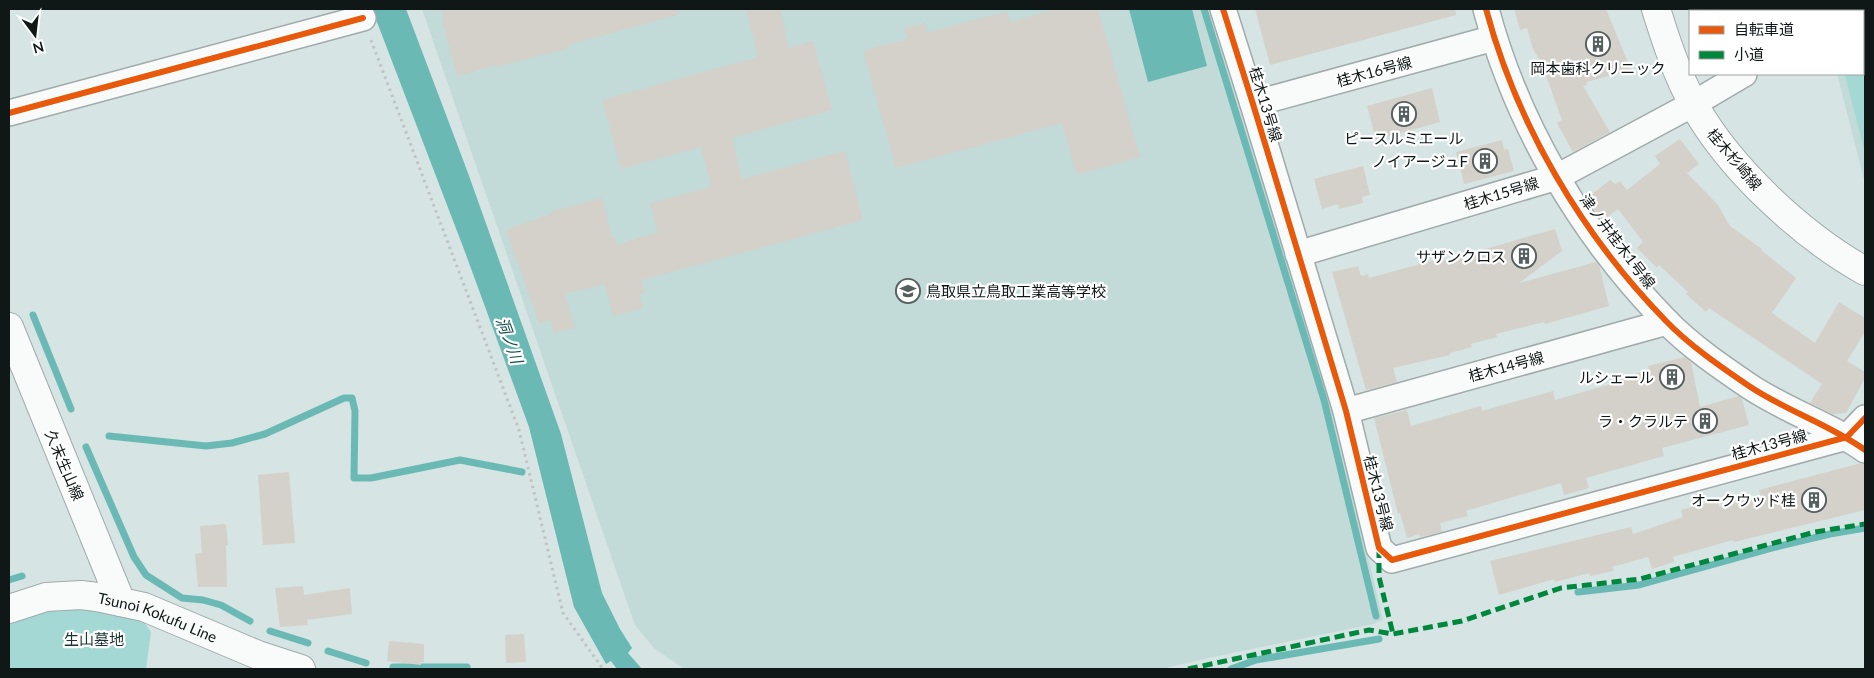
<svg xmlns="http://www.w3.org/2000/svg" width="1874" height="678" font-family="Lato,'Noto Sans JP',sans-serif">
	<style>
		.built { fill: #c2dad8 }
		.green { fill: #a4d8d5 }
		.water { fill: #6ab9b4 }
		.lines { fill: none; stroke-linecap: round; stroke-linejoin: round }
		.stream { stroke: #6ab9b4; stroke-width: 7 }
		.building { fill: #d4d1ca }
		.minor-casing { stroke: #a0abaa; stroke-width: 28 }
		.tertiary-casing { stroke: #a0abaa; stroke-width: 30 }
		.secondary-casing { stroke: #a0abaa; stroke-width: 30 }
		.path { stroke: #c0c3c3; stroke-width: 3; stroke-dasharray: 2.5 4; stroke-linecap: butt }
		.minor { stroke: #f9fbfb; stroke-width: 25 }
		.tertiary { stroke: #f9fbfb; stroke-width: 28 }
		.secondary { stroke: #f9fbfb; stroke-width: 28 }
		.quiet { stroke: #00873e; stroke-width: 5; stroke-dasharray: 10 5; stroke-linecap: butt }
		.cycleway-casing { stroke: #fff; stroke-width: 9 }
		.cycleway { stroke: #e8590c; stroke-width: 6 }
		.labels { text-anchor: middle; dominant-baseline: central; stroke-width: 4.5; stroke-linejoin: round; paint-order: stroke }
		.poi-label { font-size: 15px; fill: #0f1817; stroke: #fff; text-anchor: end }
		.street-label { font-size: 15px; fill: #0f1817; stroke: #fff }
		.park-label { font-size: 15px; fill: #1b3332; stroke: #fff }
		.water-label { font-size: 16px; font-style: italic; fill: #14504d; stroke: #fff }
	</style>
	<rect width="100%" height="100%" fill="#d6e4e3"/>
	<g class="built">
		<path d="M422,9H1208L1330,397L1383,620L1373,624L1213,657L1161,669H684L654,648L635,625Z"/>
		<path d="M1820,9H1865V183L1837,74H1863V11H1821Z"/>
	</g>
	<g class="green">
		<path d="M1865,70V153L1845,75L1863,74V71Z"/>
		<path d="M91,608L139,615L151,632L146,669H9V621L23,613Z"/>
	</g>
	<g class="water">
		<path d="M372,9H406L468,173L561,434L602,593L620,629L632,648L628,653L642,669H617L611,661L606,664L574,607L529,427L465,252Z"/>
		<path d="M1129,9H1192L1207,66L1148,82Z"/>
	</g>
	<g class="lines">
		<g class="stream">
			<path d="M1204,9L1324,400L1376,616"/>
			<path d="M33,315L71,409"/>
			<path d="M109,436L206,446L232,443L265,434L344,398H352L355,411L354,478H371L460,460L522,472"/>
			<path d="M86,447L134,557L146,575L182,598L203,600L221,605L250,621"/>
			<path d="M9,580L22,576"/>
			<path d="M1578,592L1639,585L1776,547L1830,534L1865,528"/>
			<path d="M270,631L308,643"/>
			<path d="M328,651L366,663"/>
			<path d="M393,667H467"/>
			<path d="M1231,669L1256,660L1379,639"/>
		</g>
	</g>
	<g class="building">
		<path d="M442,9H679L680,14L568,45L569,48L497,67L496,65L457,76L442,20H444Z"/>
		<path d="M746,9H780L789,48L813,41L832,110L732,138L742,179L845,151L863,220L642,280L645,294L639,295L643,308L613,316L605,284L565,294L575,328L554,333L550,320L539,323L506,230L553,213V211L602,198L612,238L615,237L617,245L658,232L650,203L711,187L701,147L621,169L602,100L758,57Z"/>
		<path d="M1056,9H1098L1140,157L1077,175L1062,123L896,168L863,51L907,39L904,28L925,23L927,33L1007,11L1010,22Z"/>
		<path d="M1255,9H1455L1456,15L1270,65Z"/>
		<path d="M1514,9H1606L1631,70L1586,82L1587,85L1583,86L1610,132L1573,152L1557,123L1562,120L1542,64L1533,49L1527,28L1520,30Z"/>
		<path d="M1432,88L1440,122L1376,140L1367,106Z"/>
		<path d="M1680,139L1699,164L1687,173L1718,205L1730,226L1762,249L1761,250L1796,278L1772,313L1815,343L1839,302L1865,318V332L1847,361L1865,372V378L1846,413L1832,414L1810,403L1822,384L1709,308L1706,312L1686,294L1688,292L1659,265L1657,268L1637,248L1643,242L1618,209L1602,221L1587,198L1610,180L1615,184L1620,181L1627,190L1660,164L1655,156Z"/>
		<path d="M1502,140L1504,150L1508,149L1514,171L1464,184L1456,152Z"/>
		<path d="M1363,166L1370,195L1362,197L1363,203L1339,209L1338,204L1322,209L1314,179Z"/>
		<path d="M1555,229L1562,251L1519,283L1596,262L1599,265L1609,306L1545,324L1544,322L1496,334L1497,337L1471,344L1472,347L1450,353V355L1393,368L1397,382L1366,390L1332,272L1358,266L1361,276L1368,274L1369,278L1435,260L1436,263Z"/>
		<path d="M1685,357L1691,362L1700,407L1739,396L1742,399L1749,425L1662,448L1664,456L1586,478L1589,488L1564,495L1561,483L1466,511L1468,516L1440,523L1442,532L1420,537L1419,534L1407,538L1400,513L1398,514L1374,418L1407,410L1411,426L1481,406L1482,411L1553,391L1555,400L1615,383V381L1624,378V377L1649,370L1648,366Z"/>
		<path d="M1861,463L1865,464V510L1734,542L1733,540L1673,557L1674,562L1652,569L1648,557L1612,567L1614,571L1590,576L1589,573L1555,582L1554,579L1499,595L1490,561L1631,527L1633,534L1683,517L1681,510L1718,500L1719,507L1761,496L1759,490Z"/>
		<path d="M289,472L295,543L263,545L258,475Z"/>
		<path d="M226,524L228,545H226L227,587H198L195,554L202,553L200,526Z"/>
		<path d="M303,586L304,595L350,588L352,614L307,620L308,625L280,627L275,588Z"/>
		<path d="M524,634L526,662L506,663L505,635Z"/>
		<path d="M389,641L424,644V662H421V665L387,661Z"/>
	</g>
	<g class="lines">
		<defs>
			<g id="minor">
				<path d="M1223,9L1253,104L1346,411L1379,548L1392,560L1847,437L1865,418"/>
				<path d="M1486,9C1517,125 1582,235 1666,321C1689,345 1721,367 1749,386C1786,411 1829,424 1865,450"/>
				<path d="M1809,9L1810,11"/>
				<path d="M1253,104L1494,38"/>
				<path d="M9,113L363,18"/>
				<path d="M1298,254L1557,177L1693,104L1744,74"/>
				<path d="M1346,411L1667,322"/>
			</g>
			<g id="tertiary">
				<path d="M1656,9C1666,41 1677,75 1694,105C1730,169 1801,235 1865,271"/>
				<path d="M9,327L121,602"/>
			</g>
			<g id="secondary">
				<path id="s1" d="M9,609L46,597L81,595L97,597L144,607L258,655L301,669"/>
			</g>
		</defs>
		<use href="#minor" class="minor-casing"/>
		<use href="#tertiary" class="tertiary-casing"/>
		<use href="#secondary" class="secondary-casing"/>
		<path class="path" d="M371,40L519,430L563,613L603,669"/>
		<use href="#minor" class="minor"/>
		<use href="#tertiary" class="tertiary"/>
		<use href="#secondary" class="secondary"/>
		<g class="quiet">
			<path d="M1379,548V577L1393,634"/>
			<path d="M1188,669L1369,630L1393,634L1462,621L1561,588L1640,579L1815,532L1865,524"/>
		</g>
		<defs>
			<g id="cycleway">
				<path d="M1223,9L1253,104L1346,411L1379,548L1392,560L1847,437L1865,418"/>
				<path d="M1486,9C1517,125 1582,235 1666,321C1689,345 1721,367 1749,386C1786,411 1829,424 1865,450"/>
				<path d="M9,113L363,18"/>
			</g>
		</defs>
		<use href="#cycleway" class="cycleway-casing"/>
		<use href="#cycleway" class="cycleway"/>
	</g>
	<defs>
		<symbol id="building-ring" viewBox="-11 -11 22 22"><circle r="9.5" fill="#fff" stroke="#555f5e" stroke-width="1.5"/><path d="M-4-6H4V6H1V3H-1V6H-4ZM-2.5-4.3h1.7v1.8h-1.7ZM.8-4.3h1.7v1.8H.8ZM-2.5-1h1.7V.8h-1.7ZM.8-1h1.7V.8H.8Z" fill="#555f5e"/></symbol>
		<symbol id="school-ring" viewBox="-11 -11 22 22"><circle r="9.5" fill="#fff" stroke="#555f5e" stroke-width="1.5"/><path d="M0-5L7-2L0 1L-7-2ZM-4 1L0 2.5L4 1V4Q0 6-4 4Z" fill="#555f5e"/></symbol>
	</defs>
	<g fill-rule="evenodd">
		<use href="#building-ring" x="1584" y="30" width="28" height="28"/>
		<use href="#building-ring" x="1390" y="100" width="28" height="28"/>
		<use href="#building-ring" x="1471" y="147" width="28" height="28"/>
		<use href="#building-ring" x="1510" y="242" width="28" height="28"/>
		<use href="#school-ring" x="894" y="277" width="28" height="28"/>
		<use href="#building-ring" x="1658" y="363" width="28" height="28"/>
		<use href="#building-ring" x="1691" y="407" width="28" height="28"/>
		<use href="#building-ring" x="1800" y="486" width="28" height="28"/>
	</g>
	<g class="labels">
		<g class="poi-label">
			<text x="1598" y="68" text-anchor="middle">岡本歯科クリニック</text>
			<text x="1404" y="138" text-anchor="middle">ピースルミエール</text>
			<text x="1468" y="161">ノイアージュF</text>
			<text x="1506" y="256">サザンクロス</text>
			<text x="926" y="291" text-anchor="start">鳥取県立鳥取工業高等学校</text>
			<text x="1654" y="377">ルシェール</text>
			<text x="1688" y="421">ラ・クラルテ</text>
			<text x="1796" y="500">オークウッド桂</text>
		</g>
		<g class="street-label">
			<text transform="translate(1374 71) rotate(-15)">桂木16号線</text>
			<text transform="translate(1266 104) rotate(73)">桂木13号線</text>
			<text transform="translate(1735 159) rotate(50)">桂木杉崎線</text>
			<text transform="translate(1501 193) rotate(-17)">桂木15号線</text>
			<text transform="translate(1618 241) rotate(53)">津ノ井桂木1号線</text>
			<text transform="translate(1506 366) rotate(-15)">桂木14号線</text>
			<text transform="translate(1769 444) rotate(-15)">桂木13号線</text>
			<text transform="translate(65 465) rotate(67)">久末生山線</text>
			<text transform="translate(1379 493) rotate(76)">桂木13号線</text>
			<text stroke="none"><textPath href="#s1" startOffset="154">Tsunoi Kokufu Line</textPath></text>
		</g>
		<g class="park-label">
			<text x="94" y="639">生山墓地</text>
		</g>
		<g class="water-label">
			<text transform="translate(510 340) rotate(70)">洞ノ川</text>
		</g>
	</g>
	<rect width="1874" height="678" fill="none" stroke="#0f1817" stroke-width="20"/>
	<rect x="1689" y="10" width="175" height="65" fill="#ffffff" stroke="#9fa3a2"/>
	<rect x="1699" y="26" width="25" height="8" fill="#e8590c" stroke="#9fa3a2"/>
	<text x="1734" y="35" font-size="15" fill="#0f1817">自転車道</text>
	<rect x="1699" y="51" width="25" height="8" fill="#00873e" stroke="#9fa3a2"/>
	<text x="1734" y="60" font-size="15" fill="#0f1817">小道</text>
	<g transform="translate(35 35) rotate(165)" stroke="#ffffff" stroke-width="4" paint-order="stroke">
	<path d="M0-4L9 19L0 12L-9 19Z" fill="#0f1817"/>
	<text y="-8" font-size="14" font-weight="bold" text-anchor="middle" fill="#0f1817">N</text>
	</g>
</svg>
